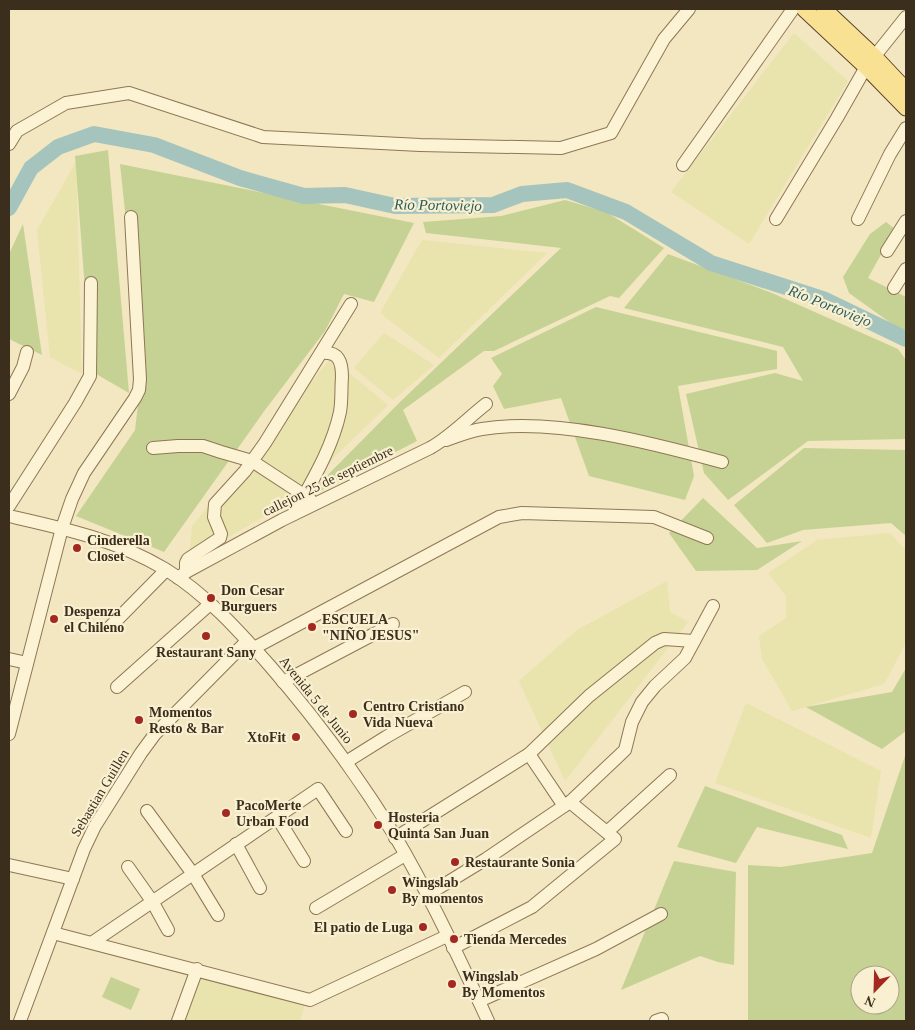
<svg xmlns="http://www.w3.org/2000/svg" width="915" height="1030" font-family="'Times New Roman',serif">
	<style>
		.farmland { fill: #e9e3ad }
		.green { fill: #c6d293; fill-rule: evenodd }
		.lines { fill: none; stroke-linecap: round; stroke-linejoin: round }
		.river { stroke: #a4c4bd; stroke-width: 16 }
		.minor-casing { stroke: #8e7756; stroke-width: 14 }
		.major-casing { stroke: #5b452b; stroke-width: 17 }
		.minor { stroke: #fcf3d5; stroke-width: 12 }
		.major { stroke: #f9e194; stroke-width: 15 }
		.poi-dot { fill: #a32820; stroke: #f9f0d1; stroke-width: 2 }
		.labels { text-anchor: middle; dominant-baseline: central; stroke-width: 4.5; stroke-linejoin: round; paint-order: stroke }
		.street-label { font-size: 14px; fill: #3c2e1c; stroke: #f9f0d1 }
		.poi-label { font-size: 14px; font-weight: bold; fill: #3c2e1c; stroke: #f9f0d1; text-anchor: start }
		.water-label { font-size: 15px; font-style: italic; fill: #2a5d5d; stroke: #f9f0d1 }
	</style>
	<rect width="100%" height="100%" fill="#f2e7c0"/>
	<g class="farmland">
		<path d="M794,33L848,81L749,244L671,192Z"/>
		<path d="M76,162L82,374L50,357L37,230Z"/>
		<path d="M422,240L547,253L439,358L380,313Z"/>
		<path d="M384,333L434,365L393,400L354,368Z"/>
		<path d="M331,358L388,405L287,503L189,560L192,526Z"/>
		<path d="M890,533L906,550V643L884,684L792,711L762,659L759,636L786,618V596L768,573L817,540Z"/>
		<path d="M667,581L670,612L688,622L565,781L519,681L577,630Z"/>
		<path d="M746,703L881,771L871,838L715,783Z"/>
		<path d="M196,975L284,1000L305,1004L300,1021H179Z"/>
	</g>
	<g class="green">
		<path d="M108,150L129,393L91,371L75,156Z"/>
		<path d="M120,164L414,223L374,302L344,294L325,331L265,410L164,552L76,516L135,430L142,371Z"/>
		<path d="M565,200L606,212L664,248L619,298L610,296L494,351H484L403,410L417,441L304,499L400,402L561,248L426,233L423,222L501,216Z"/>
		<path d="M886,222L895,229L868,278L906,297V334L849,293L843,277L870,234Z"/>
		<path d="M23,224L42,355L9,339V254Z"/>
		<path d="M668,254L772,293L898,349L906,360V439L808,441L728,500L704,473L686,394L775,373L803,381L783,347L624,308Z"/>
		<path d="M596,307L777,351V369L678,386L694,476L685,500L589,476L561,398L504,409L493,386L502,374L491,358Z"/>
		<path d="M804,448L906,450V536L891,523L803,530L767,543L734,505Z"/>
		<path d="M703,498L757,548L802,541L757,570L696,571L669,533Z"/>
		<path d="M906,668V731L882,749L806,707L892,692Z"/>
		<path d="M906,753V1021H748V865L781,867L872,853ZM860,975H890V1005H860Z"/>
		<path d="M705,786L842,835L848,849L757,827L736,863L677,847Z"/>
		<path d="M674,861L736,872L734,965L718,962L700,956L621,990Z"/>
		<path d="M111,977L140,989L131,1010L102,997Z"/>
	</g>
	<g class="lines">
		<path class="river" d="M9,208L31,168L58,147L94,134L154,145L240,178L304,196L345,195L395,206L493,205L522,194L567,190L626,212L711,263L823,299L906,339"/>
		<defs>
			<g id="minor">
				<path d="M9,144L17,131L66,103L129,93L263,137L420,145L561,148L611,133L664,39L689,9"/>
				<path d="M683,165L793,9"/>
				<path d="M776,219L837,118L866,67L906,17"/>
				<path d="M858,219L890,154L906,128"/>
				<path d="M887,251L906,221"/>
				<path d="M894,288L906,269"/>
				<path d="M9,394L23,367L27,352"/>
				<path d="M446,440C458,436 469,431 482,429C554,417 652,443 722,462"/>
				<path d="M153,448L178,446H203L221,452L252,461L310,499"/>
				<path d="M9,506L75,403L90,376L91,283"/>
				<path d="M294,514C312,481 332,449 340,412C342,401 341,389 342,377C342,362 339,351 321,353"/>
				<path d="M9,516C66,529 114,539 165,569C206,594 239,631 270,666C316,719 358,776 395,836C430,895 460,959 488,1021"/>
				<path d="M186,572V563L188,559L220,538L221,534L214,517L215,504L245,471L265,443L351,304"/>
				<path d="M178,578L186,572L282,520L430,448C450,437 468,418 486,404"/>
				<path d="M110,627L166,570"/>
				<path d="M254,648L499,517L522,513L654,517L707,538"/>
				<path d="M9,659L27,663"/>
				<path d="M283,682L393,624"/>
				<path d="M117,687L210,604"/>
				<path d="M9,734L62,528L72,499L84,473L135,398L139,390L140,379L131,217"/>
				<path d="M529,754L564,806"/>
				<path d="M346,762L386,737L465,692"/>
				<path d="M147,811L193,874L218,915"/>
				<path d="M277,817L304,861"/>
				<path d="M607,832L670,775"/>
				<path d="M395,838L529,754L589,696L655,643L664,639L694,641"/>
				<path d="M236,844L260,888"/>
				<path d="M9,865L73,879"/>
				<path d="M128,867L152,901L168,930"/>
				<path d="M427,895L486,859L570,802L625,750L632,722L642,702L655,686L685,658L713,606"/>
				<path d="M316,908L405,855"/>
				<path d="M53,933L310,1000L447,936"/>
				<path d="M93,942L318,789L346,831"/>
				<path d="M453,948L532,907L615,839L570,802"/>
				<path d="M479,1001L596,949L661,914"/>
				<path d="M20,1021L84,849L95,826L141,753L155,734L247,641"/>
				<path d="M178,1021L197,969"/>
				<path d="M656,1021L662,1019"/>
			</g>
			<g id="major">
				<path d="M804,9L866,67L906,108"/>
				<path d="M824,9L874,56L906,90"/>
			</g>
		</defs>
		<use href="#minor" class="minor-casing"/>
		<use href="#major" class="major-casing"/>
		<use href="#minor" class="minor"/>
		<use href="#major" class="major"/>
	</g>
	<g class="poi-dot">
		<circle cx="77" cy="548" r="5"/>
		<circle cx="211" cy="598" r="5"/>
		<circle cx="54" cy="619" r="5"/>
		<circle cx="312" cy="627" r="5"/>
		<circle cx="206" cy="636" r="5"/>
		<circle cx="353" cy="714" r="5"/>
		<circle cx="139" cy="720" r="5"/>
		<circle cx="296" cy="737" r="5"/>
		<circle cx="226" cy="813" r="5"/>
		<circle cx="378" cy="825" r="5"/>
		<circle cx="455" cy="862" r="5"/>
		<circle cx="392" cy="890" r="5"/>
		<circle cx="423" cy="927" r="5"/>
		<circle cx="454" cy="939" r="5"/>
		<circle cx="452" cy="984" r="5"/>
	</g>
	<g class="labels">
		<g class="street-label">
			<text transform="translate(328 481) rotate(-26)">callejon 25 de septiembre</text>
			<text transform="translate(316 700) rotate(51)">Avenida 5 de Junio</text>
			<text transform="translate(100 793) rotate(-59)">Sebastian Guillen</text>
		</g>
		<g class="poi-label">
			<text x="87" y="540">Cinderella<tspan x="87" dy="16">Closet</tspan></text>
			<text x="221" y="590">Don Cesar<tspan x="221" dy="16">Burguers</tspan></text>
			<text x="64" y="611">Despenza<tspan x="64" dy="16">el Chileno</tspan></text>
			<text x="322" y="619">ESCUELA<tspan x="322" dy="16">"NIÑO JESUS"</tspan></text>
			<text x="206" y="652" text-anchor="middle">Restaurant Sany</text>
			<text x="363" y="706">Centro Cristiano<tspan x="363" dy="16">Vida Nueva</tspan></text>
			<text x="149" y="712">Momentos<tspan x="149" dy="16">Resto &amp; Bar</tspan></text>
			<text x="286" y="737" text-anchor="end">XtoFit</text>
			<text x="236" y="805">PacoMerte<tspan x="236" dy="16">Urban Food</tspan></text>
			<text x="388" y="817">Hosteria<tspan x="388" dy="16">Quinta San Juan</tspan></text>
			<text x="465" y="862">Restaurante Sonia</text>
			<text x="402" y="882">Wingslab<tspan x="402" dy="16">By momentos</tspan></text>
			<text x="413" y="927" text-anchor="end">El patio de Luga</text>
			<text x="464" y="939">Tienda Mercedes</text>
			<text x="462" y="976">Wingslab<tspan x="462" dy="16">By Momentos</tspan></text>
		</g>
		<g class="water-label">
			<text transform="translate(438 205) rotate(1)">Río Portoviejo</text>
			<text transform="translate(830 306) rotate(22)">Río Portoviejo</text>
		</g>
	</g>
	<rect width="915" height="1030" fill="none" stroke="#3c2e1c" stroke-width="20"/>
	<g transform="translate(875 990) rotate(203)"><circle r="24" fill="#f9f0d1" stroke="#ada289"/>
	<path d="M0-4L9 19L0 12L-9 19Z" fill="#a32820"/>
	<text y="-8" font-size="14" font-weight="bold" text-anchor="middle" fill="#3c2e1c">N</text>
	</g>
</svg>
